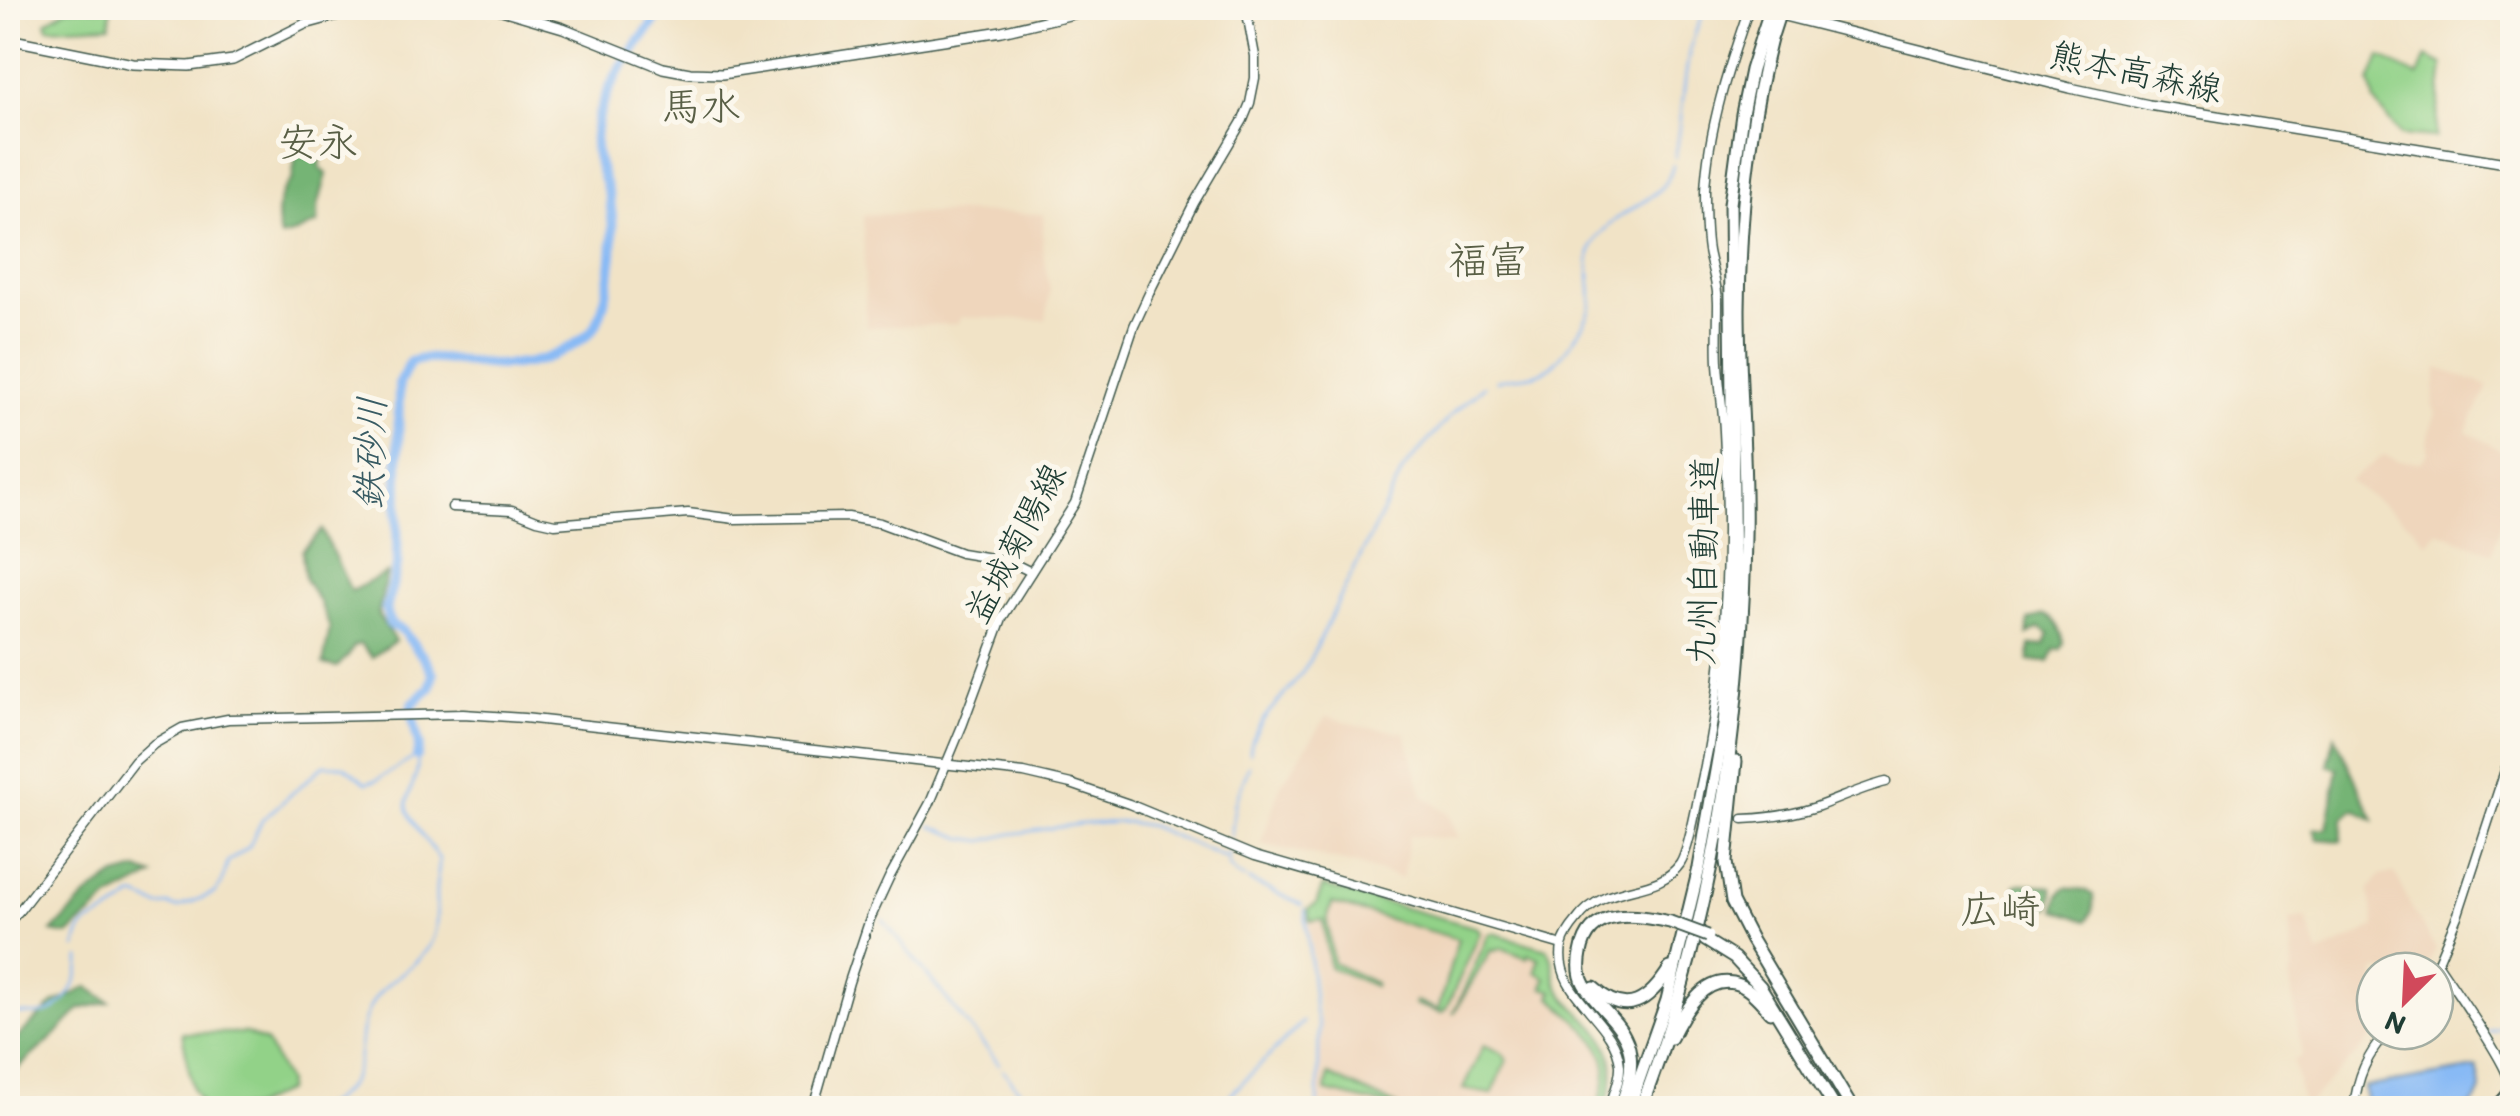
<svg xmlns="http://www.w3.org/2000/svg" width="2520" height="1116" font-family="Itim,'Klee One',sans-serif">
	<style>
		.built { fill: #efd6bc }
		.green { fill: #92d288; stroke: #58885e; stroke-width: 2.5 }
		.forest { fill: #75b474; stroke: #4a7854; stroke-width: 2.5 }
		.water { fill: #88baf5; stroke: #547c94; stroke-width: 2.5 }
		.lines { fill: none; stroke-linecap: round; stroke-linejoin: round }
		.stream { stroke: #88baf5; stroke-width: 2.5 }
		.river { stroke: #88baf5; stroke-width: 10 }
		.secondary-casing { stroke: #3e564a; stroke-width: 11 }
		.primary-casing { stroke: #3e564a; stroke-width: 12 }
		.highway-casing { stroke: #3e564a; stroke-width: 15 }
		.secondary { stroke: #fff; stroke-width: 8 }
		.primary { stroke: #fff; stroke-width: 9 }
		.highway { stroke: #fff; stroke-width: 11 }
		.highway-bridge-casing { stroke: #3e564a; stroke-width: 15; stroke-linecap: butt }
		.highway-bridge { stroke: #fff; stroke-width: 11 }
		.labels { text-anchor: middle; dominant-baseline: central; stroke-width: 10; stroke-linejoin: round; paint-order: stroke }
		.street-label { font-size: 35px; fill: #1f3d34; stroke: #fbf7ec }
		.water-label { font-size: 38px; font-style: italic; fill: #395c64; stroke: #fbf7ec }
		.quarter-label { font-size: 40px; fill: #595f46; stroke: #fbf7ec }
	</style>
	<rect width="100%" height="100%" fill="#fbf7ec"/>
	<filter id="ink" filterUnits="userSpaceOnUse"><feTurbulence type="fractalNoise" baseFrequency=".01" numOctaves="2"/><feDisplacementMap in="SourceGraphic" scale="20" xChannelSelector="R" yChannelSelector="G"/><feConvolveMatrix kernelMatrix="1 2 1 2 8 2 1 2 1" color-interpolation-filters="sRGB"/></filter>
	<filter id="wash" filterUnits="userSpaceOnUse"><feTurbulence type="fractalNoise" baseFrequency=".0048" numOctaves="4" result="noise"/><feDisplacementMap in="SourceGraphic" scale="40" xChannelSelector="R" yChannelSelector="G"/><feGaussianBlur stdDeviation="2.25" result="paint"/><feColorMatrix in="noise" values="0 0 0 0 0 0 0 0 0 0 0 0 0 0 0 0 0 1.4 0 .05"/><feComposite in="paint" operator="in"/></filter>
	<g filter="url(#wash)">
		<rect width="100%" height="100%" fill="#f1e3c6"/>
		<g class="built">
			<path d="M964,212L1044,214L1042,248L1050,290L1046,320L961,317L957,324L866,327L863,215Z"/>
			<path d="M2438,368L2488,386L2467,431L2512,457V507H2505L2493,553L2437,531L2427,544L2413,527L2349,481L2384,455L2399,461L2421,462L2428,452V435L2436,413L2432,404Z"/>
			<path d="M1327,716L1364,727L1405,732L1423,796L1448,813L1459,839L1409,836L1402,879L1363,866L1261,844L1280,786Z"/>
			<path d="M2393,873L2397,876L2411,907L2436,949L2424,971H2375L2376,1031L2364,1047L2307,1104H2303L2293,1061L2302,1056L2290,980L2293,968L2290,920L2306,918L2319,954L2375,927L2369,891L2379,876Z"/>
			<path d="M1323,884L1548,949L1553,955L1558,985L1568,1000L1591,1022L1608,1044L1616,1066L1610,1096L1605,1108H1321L1319,1097L1321,1028L1307,908L1315,903Z"/>
		</g>
		<g class="green">
			<path d="M68,8H111L110,25L48,28L46,22Z"/>
			<path d="M2380,57L2418,76L2426,57L2443,65L2435,138L2400,135L2375,102L2370,82Z"/>
			<path d="M1323,886L1478,928L1480,933L1446,1009L1441,1013L1414,1004L1416,1001L1438,1010L1458,939L1332,903L1327,921L1333,963L1375,983L1374,986L1329,967L1323,920L1310,921L1308,909L1316,904Z"/>
			<path d="M1493,933L1547,949C1556,960 1552,974 1558,986C1563,998 1575,1007 1584,1016C1614,1044 1620,1071 1604,1108H1597C1601,1096 1607,1082 1606,1068C1604,1039 1571,1016 1551,997L1553,991L1543,988L1546,978L1536,972L1539,958L1528,954L1527,958L1502,948L1495,951L1491,950L1453,1014L1489,934Z"/>
			<path d="M182,1033H246L266,1042L287,1082L286,1091L250,1108H205L193,1090Z"/>
			<path d="M1484,1045L1502,1053L1507,1060L1492,1094L1463,1089Z"/>
			<path d="M1328,1075L1398,1106L1397,1108L1326,1091Z"/>
		</g>
		<g class="forest">
			<path d="M296,154L321,160L320,168L327,174L318,206V223L296,233L280,237C275,216 275,195 292,180Z"/>
			<path d="M322,530L351,591L387,573L378,615L395,641L372,657L360,644L354,646L348,656L337,667L323,664L330,628L320,603L305,579L302,551Z"/>
			<path d="M2042,615C2055,616 2062,631 2064,643L2061,649H2055L2049,662L2029,661L2030,646L2045,645L2049,634L2040,628L2028,635V621Z"/>
			<path d="M2335,736L2374,820L2354,809L2343,819L2341,841L2318,839L2314,829L2327,828L2338,769L2328,765Z"/>
			<path d="M138,870L153,876L109,899L68,935L52,932L87,896L113,877Z"/>
			<path d="M2020,883L2052,887L2053,895L2049,908L2031,902L2017,905L2016,885Z"/>
			<path d="M2066,887L2084,890L2093,895V910L2087,921L2056,910C2057,901 2058,893 2066,887Z"/>
			<path d="M88,987L110,1002L80,1009L54,1036L8,1077V1046L53,1004Z"/>
		</g>
		<path class="water" d="M2477,1068C2483,1089 2484,1093 2468,1108H2367L2364,1087Z"/>
		<g class="lines">
			<g class="stream">
				<path d="M1675,157C1686,108 1680,50 1707,8"/>
				<path d="M1496,381C1510,376 1527,378 1541,372C1558,365 1588,323 1591,305C1595,277 1578,258 1602,232C1624,206 1664,202 1673,165"/>
				<path d="M1250,753C1252,718 1291,695 1307,665L1403,470L1453,413L1484,386"/>
				<path d="M931,826L963,838L983,841L1011,834L1081,824L1127,822L1150,826L1228,859"/>
				<path d="M1231,837L1235,803L1249,765"/>
				<path d="M1229,851L1228,865L1236,874L1244,878"/>
				<path d="M1248,880L1302,905"/>
				<path d="M1305,909L1315,1011L1319,1026L1318,1108"/>
				<path d="M883,920L999,1064"/>
				<path d="M76,948C78,921 96,921 114,910C122,906 126,900 135,896L159,906L168,905L177,908L214,893L221,885L228,862L249,847L262,820L324,765L344,766L366,783L377,780L417,756"/>
				<path d="M8,1021L15,1014C24,1013 32,1015 40,1014C64,1012 82,979 80,958"/>
				<path d="M2488,1032L2512,1023"/>
				<path d="M1003,1070L1034,1108"/>
				<path d="M320,1108C378,1076 347,1049 372,1003C387,976 425,966 434,935C439,920 435,905 436,889C436,879 440,869 439,859C431,846 406,818 407,804C409,787 420,776 417,757"/>
				<path d="M1217,1108L1303,1022"/>
			</g>
			<path class="river" d="M417,756L419,745L411,710L413,703L430,688L433,674L427,662L403,631L390,624L386,610L397,566L399,384L410,362C426,357 441,359 457,361C503,367 532,370 572,346C582,339 589,335 596,325C612,289 617,235 609,196C604,176 593,157 595,135C601,85 636,46 665,8"/>
		</g>
	</g>
	<g filter="url(#ink)">
		<g class="lines">
			<defs>
				<g id="secondary">
					<path d="M452,507L512,510L537,520L555,524L688,513L735,519L848,517L880,523L961,553L1009,561L1031,572"/>
					<path d="M1743,819C1768,818 1791,815 1816,807C1839,799 1861,788 1886,782"/>
					<path d="M8,923L19,911L135,761L154,744L182,728L228,719L463,714L524,718L1024,773L1071,784L1129,804L1255,856L1562,945"/>
					<path d="M2438,964C2451,984 2508,1064 2509,1082C2510,1094 2499,1101 2492,1108"/>
					<path d="M2434,971L2458,914L2512,749"/>
					<path d="M813,1108L849,982L870,919L889,878L930,803L962,726L1002,618L1075,503L1134,326L1152,287L1194,203L1243,120L1250,103L1255,78V56L1246,8"/>
					<path d="M1609,1108C1613,1095 1621,1079 1620,1065C1616,1019 1553,996 1562,946C1564,937 1571,927 1577,920C1606,880 1656,898 1680,864C1689,851 1697,802 1701,784C1727,670 1731,548 1724,431C1723,408 1719,386 1718,363C1717,343 1718,323 1718,303C1718,285 1711,268 1708,251C1705,232 1705,210 1705,191C1708,128 1729,66 1749,8"/>
					<path d="M2354,1108C2357,1077 2367,1055 2388,1031"/>
				</g>
				<g id="primary">
					<path d="M495,8L563,28L663,68L690,73L722,74L1002,31L1098,8"/>
					<path d="M1753,8L2070,88L2149,105L2512,164"/>
					<path d="M8,39L133,64L189,66L233,60L305,24L364,8"/>
				</g>
				<g id="highway">
					<path d="M1736,761L1726,862L1732,902L1752,941L1852,1108"/>
					<path d="M1705,940L1734,958L1760,986L1835,1108"/>
					<path d="M1594,988C1627,1019 1650,1000 1670,968"/>
					<path d="M1671,1038C1683,1014 1705,971 1740,985C1752,990 1762,1003 1770,1012"/>
					<path d="M1620,1108C1627,1089 1634,1069 1629,1048C1622,1021 1596,1007 1584,984C1579,975 1579,963 1581,953C1589,906 1636,915 1670,922"/>
					<path d="M1629,1108L1667,1000L1699,868L1724,725L1734,602L1730,204L1742,114L1751,70L1761,38"/>
					<path d="M1641,1108C1711,927 1742,731 1745,537C1747,461 1739,385 1739,309C1740,218 1748,127 1771,39"/>
				</g>
			</defs>
			<use href="#secondary" class="secondary-casing"/>
			<use href="#primary" class="primary-casing"/>
			<use href="#highway" class="highway-casing"/>
			<use href="#secondary" class="secondary"/>
			<use href="#primary" class="primary"/>
			<use href="#highway" class="highway"/>
			<defs>
				<g id="highway-bridge">
					<path d="M1761,38L1771,8"/>
					<path d="M1771,39L1781,8"/>
					<path d="M1670,922L1708,936"/>
				</g>
			</defs>
			<use href="#highway-bridge" class="highway-bridge-casing"/>
			<use href="#highway-bridge" class="highway-bridge"/>
		</g>
	</g>
	<g class="labels">
		<g class="street-label">
			<text transform="translate(2136 72) rotate(12)">熊本高森線</text>
			<text transform="translate(1015 543) rotate(-62)">益城菊陽線</text>
			<text transform="translate(1703 561) rotate(-89)">九州自動車道</text>
		</g>
		<g class="water-label">
			<text transform="translate(370 453) rotate(-88)">鉄砂川</text>
		</g>
		<g class="quarter-label">
			<text x="701" y="106">馬水</text>
			<text x="318" y="142">安永</text>
			<text x="1488" y="260">福富</text>
			<text x="2000" y="909">広崎</text>
		</g>
	</g>
	<rect width="2520" height="1116" fill="none" stroke="#fbf7ec" stroke-width="40"/>
	<g transform="translate(2405 1001) rotate(204)"><circle r="48" fill="#fbf7ec" stroke="#a3ada2" stroke-width="2.5"/>
	<path d="M0-8L18 38L0 25L-18 38Z" fill="#d1495b"/>
	<text y="-15" font-size="28" font-weight="bold" text-anchor="middle" fill="#1f3d34">N</text>
	</g>
</svg>
